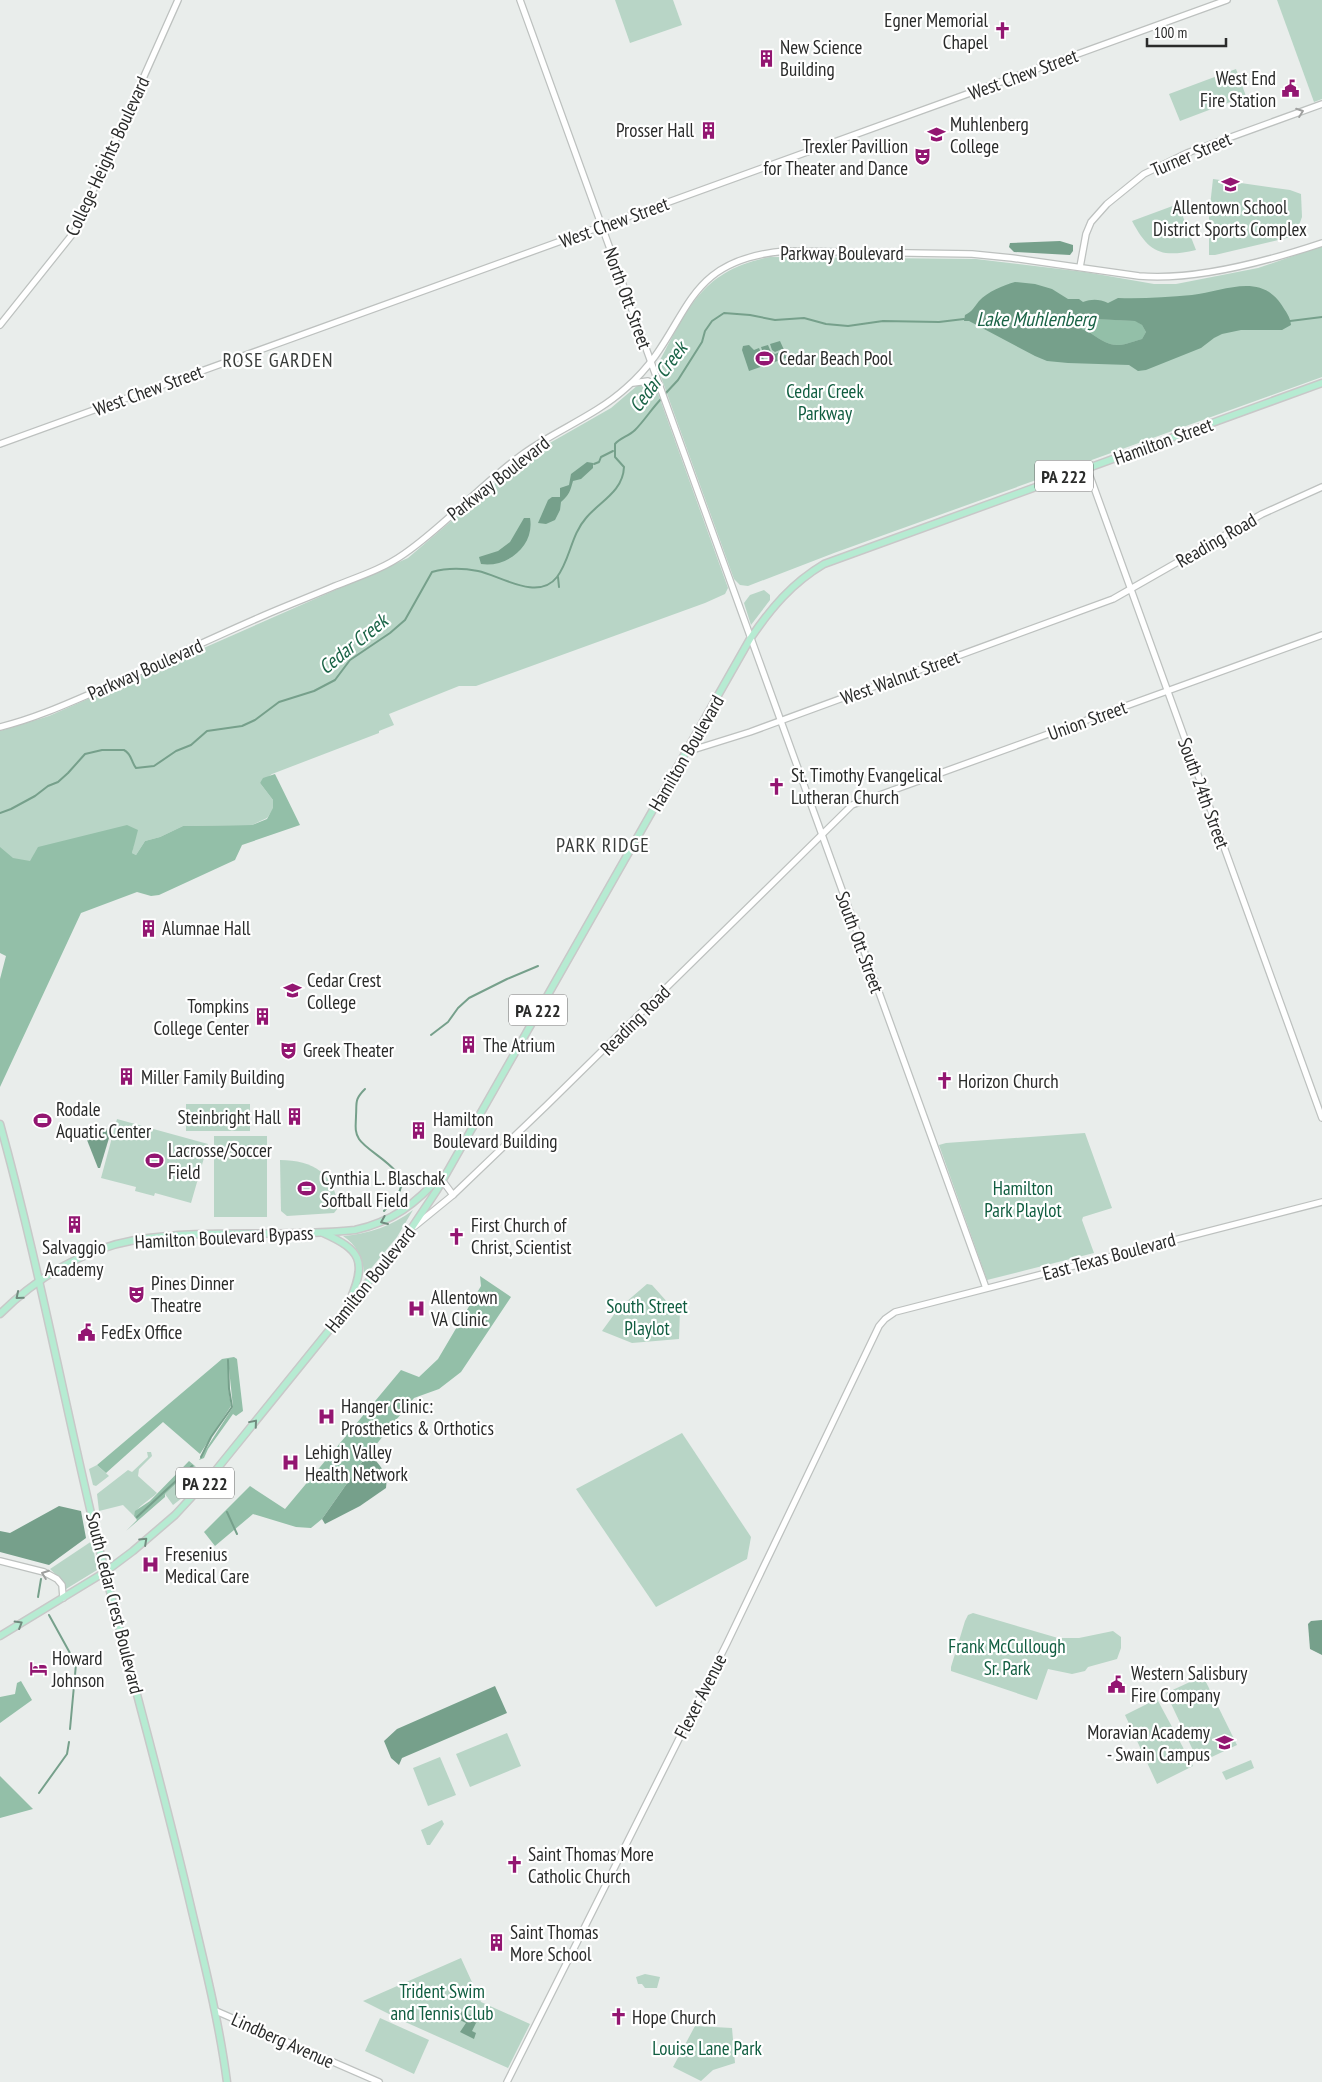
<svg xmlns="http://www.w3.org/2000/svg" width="1322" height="2082" font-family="'PT Sans Narrow',sans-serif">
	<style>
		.green { fill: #b8d5c6 }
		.forest { fill: #93bfa8 }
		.water { fill: #76a08b; fill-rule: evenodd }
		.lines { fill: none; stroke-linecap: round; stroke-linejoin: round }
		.stream { stroke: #76a08b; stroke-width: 2 }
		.secondary-casing { stroke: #bdc1bf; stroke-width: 8 }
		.primary-casing { stroke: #c8c8c8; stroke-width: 9 }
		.secondary { stroke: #fff; stroke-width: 5.5 }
		.primary { stroke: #b6ebd2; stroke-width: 6 }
		.oneway { stroke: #9fa09f }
		.oneway2 { stroke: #708b7e }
		.labels { text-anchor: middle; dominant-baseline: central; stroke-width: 4.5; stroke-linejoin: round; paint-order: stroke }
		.shield { fill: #fff; stroke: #6a6b6a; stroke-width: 1 }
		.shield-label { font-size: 18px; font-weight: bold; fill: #2a2b2a }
		.poi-label { font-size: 19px; fill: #2a2b2a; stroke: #fff; text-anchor: start }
		.street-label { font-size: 19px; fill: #2a2b2a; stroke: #fff }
		.park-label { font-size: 19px; fill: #105d40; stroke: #fff }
		.water-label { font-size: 20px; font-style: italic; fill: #1b6447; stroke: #fff }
		.neighbourhood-label { font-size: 20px; letter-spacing: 1px; fill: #3a3d3b; stroke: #fff }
	</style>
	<rect width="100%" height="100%" fill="#e9edeb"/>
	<g class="green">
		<path d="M615,0H673L682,25L630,43Z"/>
		<path d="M1277,0H1322V99L1314,102Z"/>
		<path d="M1236,69L1246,96L1180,121L1169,94Z"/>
		<path d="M1213,179L1290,190L1301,194L1302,217L1295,236L1215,255H1209V215Z"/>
		<path d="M1178,204L1196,250C1161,258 1149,253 1132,221Z"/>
		<path d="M1322,246V377L834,553L748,586L740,585L734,579L657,366C687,310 701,270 770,257L976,259L1085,272L1154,284H1176L1258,268Z"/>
		<path d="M647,382L656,388L728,588L725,594L705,603L476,686H459L389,714L394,725L379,731V733L272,774L260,783L273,800L274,808L267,818L252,825L183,826L160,837L145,841L136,855L132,853L134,843L12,875L0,863V731L49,716L408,558L527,456L611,408L638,385Z"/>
		<path d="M764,590L770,595V600L751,625L744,603L750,595Z"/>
		<rect x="186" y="1104" width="64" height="27"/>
		<path d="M117,1119L208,1144L191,1203L155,1193L154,1196L135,1191L136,1187L101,1178Z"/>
		<path d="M1085,1133L1112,1208L1083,1217L1082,1220L1094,1253L987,1280L939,1145L946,1143Z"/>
		<rect x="214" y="1136" width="53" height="81"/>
		<path d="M280,1160C313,1160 335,1174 338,1208L334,1213L287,1216L281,1211Z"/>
		<path d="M413,1210L397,1237L364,1277C364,1260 358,1246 343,1236C369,1234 392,1226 413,1210Z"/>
		<path d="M647,1284L652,1285L669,1304L680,1310L679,1339L632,1343L602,1331L618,1309Z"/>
		<path d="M682,1433L751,1537L747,1559L656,1607L576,1489Z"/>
		<path d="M147,1452H151L152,1456L139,1469L138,1476L157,1493C150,1500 136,1507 134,1516L123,1505L99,1511L97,1494L128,1470L132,1472L148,1457Z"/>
		<path d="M97,1465L109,1476L96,1486L93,1485L89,1469Z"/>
		<path d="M195,1466L199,1470L201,1477L182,1498L173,1505L165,1494Z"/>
		<path d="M92,1541L97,1570L66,1589L63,1581L50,1569Z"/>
		<path d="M973,1613L1058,1638H1079L1113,1631L1121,1637V1648L1117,1659L1088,1667L1085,1671L1072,1674L1048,1669L1037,1700L951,1671V1667L965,1621L968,1615Z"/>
		<path d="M1203,1676L1237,1745L1199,1763L1166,1693Z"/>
		<path d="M1157,1699L1193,1766L1157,1784L1125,1715Z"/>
		<path d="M507,1733L521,1766L470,1787L456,1754Z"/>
		<path d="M440,1757L456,1795L428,1806L413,1768Z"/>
		<path d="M1251,1760L1254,1768L1226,1780L1222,1772Z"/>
		<path d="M442,1820L444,1824L430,1845H427L421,1830Z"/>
		<path d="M461,1958L481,2002L530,2024L508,2068L403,2021L363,2001Z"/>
		<path d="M645,1974L660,1977L657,1988H645L642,1984H638L636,1977Z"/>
		<path d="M380,2018L429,2040L414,2074L365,2051Z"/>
		<path d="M695,2026L732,2028L735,2063L713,2070L701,2081L673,2067Z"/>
	</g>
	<g class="forest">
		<path d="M1074,318L1136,321L1142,325L1146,332L1142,339C1114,348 1113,348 1089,332C1083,329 1076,327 1070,324V321Z"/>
		<path d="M275,774L300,825L242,845L235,860L159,895L151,896L137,892L81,913L0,1087V979L6,956L0,953V847L13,858L30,861L38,847L127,825L138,830L132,853L136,855L145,841L160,837L183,826L252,825L267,819L273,808V800L260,783L263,778Z"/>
		<path d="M480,1276L511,1297L461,1372L439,1389L414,1398L362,1462L322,1519L311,1528L296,1527L253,1514L215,1546L204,1532L250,1486L285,1509L401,1370L419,1377L438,1359L481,1286Z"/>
		<path d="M234,1357L237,1359L243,1411L236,1416L233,1414L208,1449L204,1458L199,1460L233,1407L228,1359V1387L231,1406L200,1454L163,1422L106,1473L97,1465L222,1359Z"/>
		<path d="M189,1461L195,1466L165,1494V1497L126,1531L137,1520L134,1516L135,1511L150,1501Z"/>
		<path d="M21,1681L32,1700L0,1723V1697L15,1694L17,1683Z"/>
		<path d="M0,1776L33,1809L0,1818Z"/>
	</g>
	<g class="water">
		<path d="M1060,241L1073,245V251L1070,255L1014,252L1009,247L1010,243Z"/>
		<path d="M1015,282L1035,284L1052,289L1068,299H1079L1083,302C1092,299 1099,299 1108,303L1118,298C1142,299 1167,297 1192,295C1223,292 1259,272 1281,304C1286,312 1290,316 1291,325L1282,330H1241L1222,334L1214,338L1201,348L1146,370L1138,371L1129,365L1068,363L1047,361L1035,356L969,321H964L965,315C973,311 974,307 979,301C987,292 1004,285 1015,282ZM1074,318L1135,321L1142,325L1146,332L1142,339C1114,348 1113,348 1089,332C1083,329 1076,327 1070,324V321Z"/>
		<path d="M780,341L785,352L786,358L749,371L742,350L743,346L749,345L754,350L759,348L765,362L773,358L769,351L763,353L761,347L768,345L771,352L775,354L782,351V349L775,352L772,350L770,344Z"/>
		<path d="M587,462L593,463V468L581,479L573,481C570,491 570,494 561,502L560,510L555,520L546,524L538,523L548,500L552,497H560V488L569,485L571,474Z"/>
		<path d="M524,518H530C535,546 507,568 481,564L479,557L498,551L510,542Z"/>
		<path d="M112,1128L100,1168H98L87,1140L88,1133L94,1129Z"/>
		<path d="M374,1459C382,1467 388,1476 386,1488L360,1506L325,1524L322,1519L362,1462Z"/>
		<path d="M59,1506L81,1511L86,1538L49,1565L0,1552V1531L10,1533Z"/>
		<path d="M1322,1620V1655L1310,1649L1308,1624L1311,1621Z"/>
		<path d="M495,1686L507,1713L402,1758L399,1765L391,1758L384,1741L397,1729Z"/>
		<path d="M462,2011L478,2019L472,2031L476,2033L474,2039L460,2032L466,2023L458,2019Z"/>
	</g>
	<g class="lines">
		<g class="stream">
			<path d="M1290,321L1322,317"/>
			<path d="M665,394L678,380L702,342L705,331L712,321L724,313L750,315L775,320L804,318L826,324L848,326L883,321L939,322L964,319"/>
			<path d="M594,464L599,462L601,457L613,451"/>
			<path d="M558,577L559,587"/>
			<path d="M0,813L11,809L35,796L48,786L58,782L68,773L85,754L102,750H124C132,754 131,762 136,768L154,766L176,751L191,745L207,731L242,726L255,720L279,702L314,691L335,680L350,660L390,633L405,620L432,572C446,568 463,568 478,571C499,575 538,602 557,577C570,560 571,535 586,518C599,502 623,492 624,467L615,457V444C620,438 629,436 635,430C645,420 652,408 662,398"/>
			<path d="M431,1035L448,1022L458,1008L469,998L507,979L538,966"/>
			<path d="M365,1089C354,1100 357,1102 356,1116C356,1124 354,1131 359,1139C368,1153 409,1170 400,1190C397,1197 389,1205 384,1211"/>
			<path d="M201,1457L211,1437L232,1407L229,1389L228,1360"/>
			<path d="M227,1512L237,1534"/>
			<path d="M137,1517L192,1466"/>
			<path d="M38,1597L41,1579"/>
			<path d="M49,1615L76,1664L70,1729"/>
			<path d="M39,1793L67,1754L69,1742"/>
		</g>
		<defs>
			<g id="secondary">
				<path d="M520,0L986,1288"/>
				<path d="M1080,267L1086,234L1091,222L1107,204L1144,174L1187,153L1322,104"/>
				<path d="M0,325L75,231L178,0"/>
				<path d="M633,383L648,381L658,388"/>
				<path d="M0,444L1227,0"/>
				<path d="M1087,468L1322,1118"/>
				<path d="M0,727C37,718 71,702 106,687C159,663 212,638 265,615C288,605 312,596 335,586C358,577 383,569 404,554C446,525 481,484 523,454C556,430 595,416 626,388C693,330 675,260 786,251L972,254L1012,258L1139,276C1196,281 1268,261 1322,243"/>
				<path d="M686,752L750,732L1113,599L1262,514L1322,487"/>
				<path d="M442,1180L453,1195"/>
				<path d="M415,1226L453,1195L547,1105L852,805L1322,635"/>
				<path d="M0,1561L44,1572L57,1579L62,1585L63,1598"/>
				<path d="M216,2011L379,2082"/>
				<path d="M507,2082L727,1643L879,1326L885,1319L895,1312L1322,1202"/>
			</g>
			<g id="primary">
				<path d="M0,1124C41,1272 68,1423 105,1572C133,1682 164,1792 190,1903C204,1962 219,2021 227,2082"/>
				<path d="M323,1233C361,1250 367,1261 350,1300"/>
				<path d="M0,1314C36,1278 84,1249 135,1240C207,1228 283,1238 355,1230C392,1222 417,1203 441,1175"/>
				<path d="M0,1636L105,1572L133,1551L175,1515L212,1475L411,1229L437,1190L750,639C771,608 792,583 824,564L1322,383"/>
			</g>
		</defs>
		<use href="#secondary" class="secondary-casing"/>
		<use href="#primary" class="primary-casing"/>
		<use href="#secondary" class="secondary"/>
		<use href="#primary" class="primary"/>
	</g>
	<defs><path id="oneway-chevron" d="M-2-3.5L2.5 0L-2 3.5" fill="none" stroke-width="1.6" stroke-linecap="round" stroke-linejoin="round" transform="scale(1.25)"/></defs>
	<g class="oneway">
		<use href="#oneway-chevron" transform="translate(1300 112) rotate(-20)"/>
		<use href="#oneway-chevron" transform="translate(45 1574) rotate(-160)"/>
	</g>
	<g class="oneway2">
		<use href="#oneway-chevron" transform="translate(384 1221) rotate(157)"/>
		<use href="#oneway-chevron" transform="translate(19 1296) rotate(140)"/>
		<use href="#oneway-chevron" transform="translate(254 1423) rotate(-50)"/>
		<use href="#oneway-chevron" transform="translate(144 1541) rotate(-43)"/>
		<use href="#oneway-chevron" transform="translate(19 1624) rotate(-31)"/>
	</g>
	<defs>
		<symbol id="church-bare" viewBox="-9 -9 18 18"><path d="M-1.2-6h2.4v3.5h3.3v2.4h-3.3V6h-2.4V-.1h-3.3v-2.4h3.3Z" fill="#931671" stroke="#fff" stroke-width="2.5" paint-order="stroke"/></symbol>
		<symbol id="building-bare" viewBox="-9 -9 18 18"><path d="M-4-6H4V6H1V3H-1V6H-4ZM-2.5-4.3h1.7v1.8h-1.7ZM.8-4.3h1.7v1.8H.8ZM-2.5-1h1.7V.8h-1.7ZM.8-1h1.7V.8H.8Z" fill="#931671" stroke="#fff" stroke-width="2.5" paint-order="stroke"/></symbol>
		<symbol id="civic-bare" viewBox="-9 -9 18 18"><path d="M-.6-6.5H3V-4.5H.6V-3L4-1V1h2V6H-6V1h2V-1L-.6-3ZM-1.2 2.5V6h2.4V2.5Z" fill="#931671" stroke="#fff" stroke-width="2.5" paint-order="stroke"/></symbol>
		<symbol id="university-bare" viewBox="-9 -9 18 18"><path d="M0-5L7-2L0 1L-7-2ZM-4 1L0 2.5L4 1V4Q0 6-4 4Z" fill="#931671" stroke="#fff" stroke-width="2.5" paint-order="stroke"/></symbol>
		<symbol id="theatre-bare" viewBox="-9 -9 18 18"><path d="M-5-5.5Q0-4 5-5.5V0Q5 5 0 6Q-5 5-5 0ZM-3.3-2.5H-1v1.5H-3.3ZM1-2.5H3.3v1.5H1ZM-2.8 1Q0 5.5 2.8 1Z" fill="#931671" stroke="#fff" stroke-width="2.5" paint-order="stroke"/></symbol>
		<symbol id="school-bare" viewBox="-9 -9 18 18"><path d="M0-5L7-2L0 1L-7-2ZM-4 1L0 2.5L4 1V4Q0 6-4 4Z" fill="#931671" stroke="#fff" stroke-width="2.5" paint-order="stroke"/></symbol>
		<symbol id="stadium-bare" viewBox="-9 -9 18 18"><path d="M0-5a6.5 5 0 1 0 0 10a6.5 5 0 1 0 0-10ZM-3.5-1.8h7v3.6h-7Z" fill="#931671" stroke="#fff" stroke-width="2.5" paint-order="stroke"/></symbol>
		<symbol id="hospital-bare" viewBox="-9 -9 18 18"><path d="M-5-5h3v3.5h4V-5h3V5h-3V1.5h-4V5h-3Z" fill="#931671" stroke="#fff" stroke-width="2.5" paint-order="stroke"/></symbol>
		<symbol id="hotel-bare" viewBox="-9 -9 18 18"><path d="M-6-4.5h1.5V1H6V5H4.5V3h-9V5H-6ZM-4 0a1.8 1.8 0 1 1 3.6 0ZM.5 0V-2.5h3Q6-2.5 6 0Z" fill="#931671" stroke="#fff" stroke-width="2.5" paint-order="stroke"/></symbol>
	</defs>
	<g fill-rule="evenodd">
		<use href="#church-bare" x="990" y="18" width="25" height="25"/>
		<use href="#building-bare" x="754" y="46" width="25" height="25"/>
		<use href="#civic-bare" x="1278" y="76" width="25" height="25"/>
		<use href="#building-bare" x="696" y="118" width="25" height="25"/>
		<use href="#university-bare" x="924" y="122" width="25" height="25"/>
		<use href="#theatre-bare" x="910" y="144" width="25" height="25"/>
		<use href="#school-bare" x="1218" y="172" width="25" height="25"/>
		<use href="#stadium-bare" x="752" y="346" width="25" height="25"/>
		<use href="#church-bare" x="764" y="774" width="25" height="25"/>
		<use href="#building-bare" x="136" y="916" width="25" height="25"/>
		<use href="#university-bare" x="280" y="978" width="25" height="25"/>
		<use href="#building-bare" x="250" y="1004" width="25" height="25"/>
		<use href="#building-bare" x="456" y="1032" width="25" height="25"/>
		<use href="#theatre-bare" x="276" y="1038" width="25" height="25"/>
		<use href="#building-bare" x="114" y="1064" width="25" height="25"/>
		<use href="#church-bare" x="932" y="1068" width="25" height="25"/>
		<use href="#building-bare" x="282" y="1104" width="25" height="25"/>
		<use href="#stadium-bare" x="30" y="1108" width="25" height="25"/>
		<use href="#building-bare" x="406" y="1118" width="25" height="25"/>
		<use href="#stadium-bare" x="142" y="1148" width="25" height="25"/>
		<use href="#stadium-bare" x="294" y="1176" width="25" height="25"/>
		<use href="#building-bare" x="62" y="1212" width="25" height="25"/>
		<use href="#church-bare" x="444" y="1224" width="25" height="25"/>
		<use href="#theatre-bare" x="124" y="1282" width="25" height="25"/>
		<use href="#hospital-bare" x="404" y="1296" width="25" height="25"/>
		<use href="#civic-bare" x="74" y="1320" width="25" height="25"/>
		<use href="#hospital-bare" x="314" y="1404" width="25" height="25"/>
		<use href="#hospital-bare" x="278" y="1450" width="25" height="25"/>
		<use href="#hospital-bare" x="138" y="1552" width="25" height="25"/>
		<use href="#hotel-bare" x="26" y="1656" width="25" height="25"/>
		<use href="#civic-bare" x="1104" y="1672" width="25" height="25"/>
		<use href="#school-bare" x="1212" y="1730" width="25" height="25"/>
		<use href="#church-bare" x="502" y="1852" width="25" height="25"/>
		<use href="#building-bare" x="484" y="1930" width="25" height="25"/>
		<use href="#church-bare" x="606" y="2004" width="25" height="25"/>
	</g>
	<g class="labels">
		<g class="shield">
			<rect x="1035" y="460.5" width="58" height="31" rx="4"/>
			<rect x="509" y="994.5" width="58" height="31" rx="4"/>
			<rect x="176" y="1467.5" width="58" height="31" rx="4"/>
		</g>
		<g class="shield-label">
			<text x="1064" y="476">PA 222</text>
			<text x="538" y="1010">PA 222</text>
			<text x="205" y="1483">PA 222</text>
		</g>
		<g class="poi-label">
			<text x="988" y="20" text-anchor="end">Egner Memorial<tspan x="988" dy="22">Chapel</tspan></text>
			<text x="780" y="47">New Science<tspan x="780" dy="22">Building</tspan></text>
			<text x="1276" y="78" text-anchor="end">West End<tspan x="1276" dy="22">Fire Station</tspan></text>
			<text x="950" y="124">Muhlenberg<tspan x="950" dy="22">College</tspan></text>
			<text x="694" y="130" text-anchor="end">Prosser Hall</text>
			<text x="908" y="146" text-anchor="end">Trexler Pavillion<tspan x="908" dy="22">for Theater and Dance</tspan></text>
			<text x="1230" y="207" text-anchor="middle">Allentown School<tspan x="1230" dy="22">District Sports Complex</tspan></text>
			<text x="779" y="358">Cedar Beach Pool</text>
			<text x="791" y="775">St. Timothy Evangelical<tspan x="791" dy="22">Lutheran Church</tspan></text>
			<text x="162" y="928">Alumnae Hall</text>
			<text x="307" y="980">Cedar Crest<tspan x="307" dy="22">College</tspan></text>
			<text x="249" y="1006" text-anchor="end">Tompkins<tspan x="249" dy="22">College Center</tspan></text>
			<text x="483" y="1045">The Atrium</text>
			<text x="303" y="1050">Greek Theater</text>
			<text x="141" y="1077">Miller Family Building</text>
			<text x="958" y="1081">Horizon Church</text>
			<text x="56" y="1109">Rodale<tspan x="56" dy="22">Aquatic Center</tspan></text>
			<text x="281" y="1117" text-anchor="end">Steinbright Hall</text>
			<text x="433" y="1119">Hamilton<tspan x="433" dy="22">Boulevard Building</tspan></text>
			<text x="168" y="1150">Lacrosse/Soccer<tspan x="168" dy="22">Field</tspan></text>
			<text x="321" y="1178">Cynthia L. Blaschak<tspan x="321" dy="22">Softball Field</tspan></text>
			<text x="471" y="1225">First Church of<tspan x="471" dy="22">Christ, Scientist</tspan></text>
			<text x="74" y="1247" text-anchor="middle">Salvaggio<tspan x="74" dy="22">Academy</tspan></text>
			<text x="151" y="1283">Pines Dinner<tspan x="151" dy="22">Theatre</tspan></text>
			<text x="431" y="1297">Allentown<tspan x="431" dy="22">VA Clinic</tspan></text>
			<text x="101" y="1332">FedEx Office</text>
			<text x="341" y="1406">Hanger Clinic:<tspan x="341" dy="22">Prosthetics &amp; Orthotics</tspan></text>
			<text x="305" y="1452">Lehigh Valley<tspan x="305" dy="22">Health Network</tspan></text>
			<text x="165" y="1554">Fresenius<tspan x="165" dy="22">Medical Care</tspan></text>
			<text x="52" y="1658">Howard<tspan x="52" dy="22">Johnson</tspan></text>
			<text x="1131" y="1673">Western Salisbury<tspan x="1131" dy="22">Fire Company</tspan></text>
			<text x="1210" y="1732" text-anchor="end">Moravian Academy<tspan x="1210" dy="22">- Swain Campus</tspan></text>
			<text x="528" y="1854">Saint Thomas More<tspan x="528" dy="22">Catholic Church</tspan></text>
			<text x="510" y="1932">Saint Thomas<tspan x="510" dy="22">More School</tspan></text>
			<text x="632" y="2017">Hope Church</text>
		</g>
		<g class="street-label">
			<text transform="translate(1023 74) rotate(-20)">West Chew Street</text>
			<text transform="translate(1191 154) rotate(-23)">Turner Street</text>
			<text transform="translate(107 156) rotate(-65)">College Heights Boulevard</text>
			<text transform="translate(614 222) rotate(-20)">West Chew Street</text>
			<text x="842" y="253">Parkway Boulevard</text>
			<text transform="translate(628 298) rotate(70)">North Ott Street</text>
			<text transform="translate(148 390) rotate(-20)">West Chew Street</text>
			<text transform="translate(1163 441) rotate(-20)">Hamilton Street</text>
			<text transform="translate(498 478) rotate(-38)">Parkway Boulevard</text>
			<text transform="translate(1216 540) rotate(-30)">Reading Road</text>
			<text transform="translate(145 669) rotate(-24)">Parkway Boulevard</text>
			<text transform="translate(900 677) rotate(-20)">West Walnut Street</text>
			<text transform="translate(1087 720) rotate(-20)">Union Street</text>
			<text transform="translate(686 753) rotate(-60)">Hamilton Boulevard</text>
			<text transform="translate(1204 793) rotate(70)">South 24th Street</text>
			<text transform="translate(860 942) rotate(70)">South Ott Street</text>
			<text transform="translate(635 1020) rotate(-45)">Reading Road</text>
			<text transform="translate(224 1237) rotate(-3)">Hamilton Boulevard Bypass</text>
			<text transform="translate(1109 1256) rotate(-15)">East Texas Boulevard</text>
			<text transform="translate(370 1279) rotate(-51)">Hamilton Boulevard</text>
			<text transform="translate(115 1603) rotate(76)">South Cedar Crest Boulevard</text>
			<text transform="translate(700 1696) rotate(-63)">Flexer Avenue</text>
			<text transform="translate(283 2040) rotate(24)">Lindberg Avenue</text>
		</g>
		<g class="park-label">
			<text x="825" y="391">Cedar Creek<tspan x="825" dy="22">Parkway</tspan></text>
			<text x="1023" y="1188">Hamilton<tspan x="1023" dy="22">Park Playlot</tspan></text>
			<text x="647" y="1306">South Street<tspan x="647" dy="22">Playlot</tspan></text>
			<text x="1007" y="1646">Frank McCullough<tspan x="1007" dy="22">Sr. Park</tspan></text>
			<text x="442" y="1991">Trident Swim<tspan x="442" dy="22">and Tennis Club</tspan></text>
			<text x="707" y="2048">Louise Lane Park</text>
		</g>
		<g class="water-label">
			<text x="1036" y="319">Lake Muhlenberg</text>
			<text transform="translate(658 377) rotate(-53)">Cedar Creek</text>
			<text transform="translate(353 644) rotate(-39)">Cedar Creek</text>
		</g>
		<g class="neighbourhood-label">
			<text x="278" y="360">ROSE GARDEN</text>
			<text x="603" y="845">PARK RIDGE</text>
		</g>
	</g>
	<path d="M1147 38v8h79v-8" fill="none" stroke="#2a2b2a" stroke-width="2.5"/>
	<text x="1154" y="38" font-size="15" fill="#2a2b2a" stroke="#ffffff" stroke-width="4" paint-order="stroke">100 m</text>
</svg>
